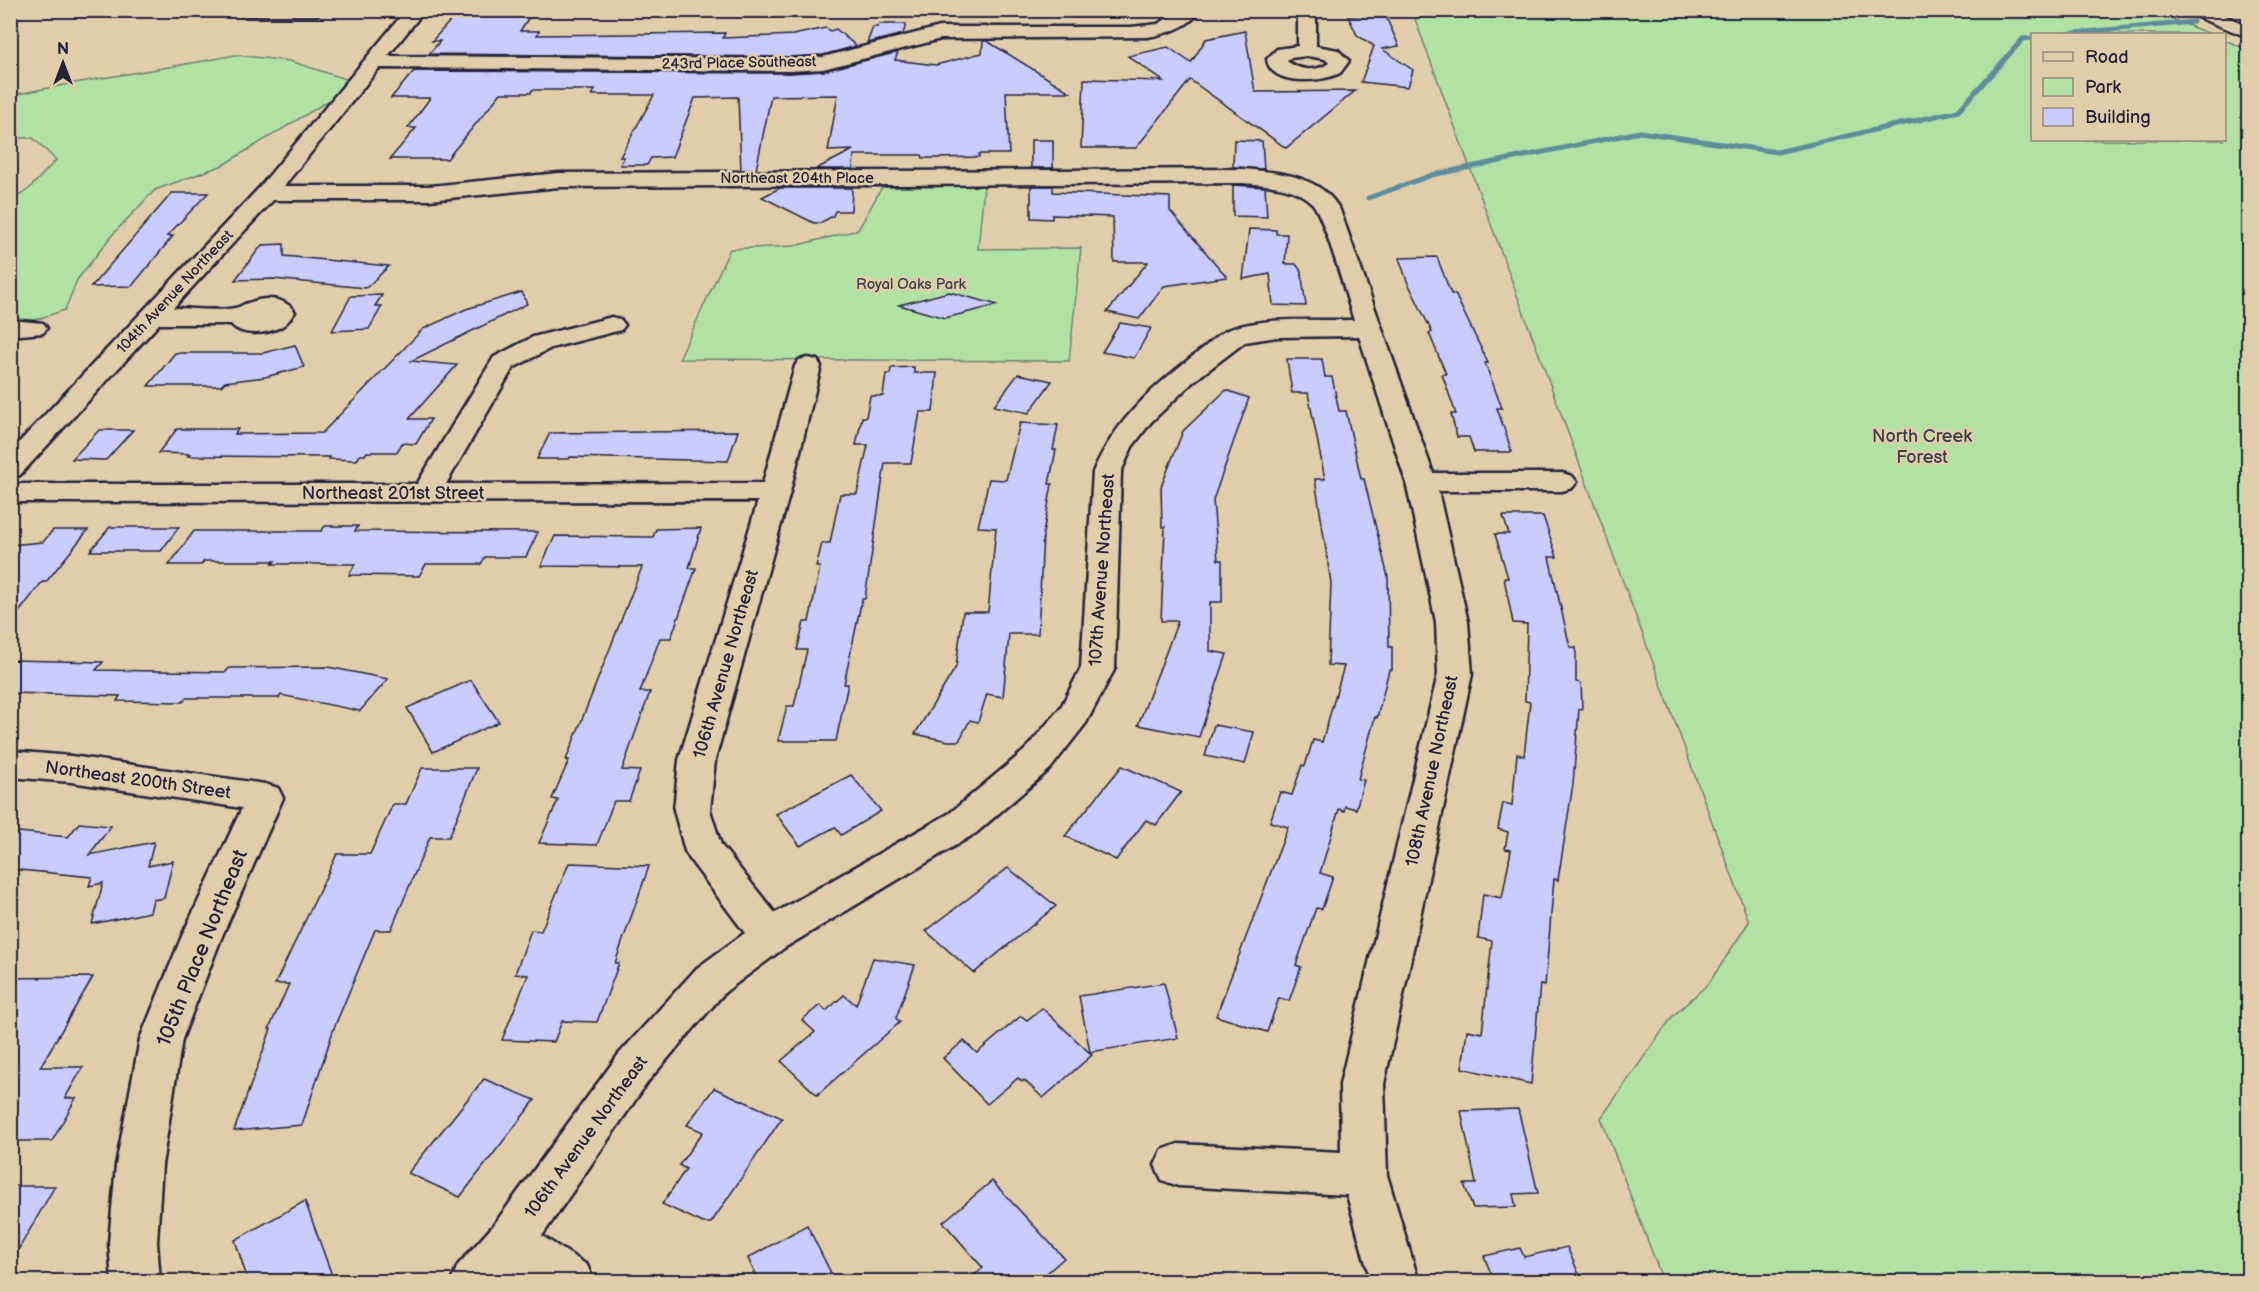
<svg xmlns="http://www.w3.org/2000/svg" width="2259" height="1292" font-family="'Balsamiq Sans',sans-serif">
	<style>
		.green { fill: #b1e2a3; stroke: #6a826f; stroke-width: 1.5 }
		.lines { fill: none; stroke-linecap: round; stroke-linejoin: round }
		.stream { stroke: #5d8d9b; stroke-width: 5 }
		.building { fill: #cacbfe; stroke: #22223b; stroke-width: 1.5 }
		.minor-casing { stroke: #22223b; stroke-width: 5 }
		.highway-casing { stroke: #22223b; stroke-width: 5 }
		.minor { fill: #e0ceab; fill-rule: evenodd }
		.highway { fill: #e0ceab; fill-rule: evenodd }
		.labels { text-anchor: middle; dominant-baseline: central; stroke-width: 5; stroke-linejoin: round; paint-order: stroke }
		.far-street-label { font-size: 15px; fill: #22223b; stroke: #e0ceab }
		.far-park-label { font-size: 15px; fill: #373f4b; stroke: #e0ceab }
		.park-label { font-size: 18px; fill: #373f4b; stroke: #e0ceab }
		.street-label { font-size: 18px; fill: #22223b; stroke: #e0ceab }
		.near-street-label { font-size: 21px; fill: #22223b; stroke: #e0ceab }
	</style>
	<rect width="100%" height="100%" fill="#e0ceab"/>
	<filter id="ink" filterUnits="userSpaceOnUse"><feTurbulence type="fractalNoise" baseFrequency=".0167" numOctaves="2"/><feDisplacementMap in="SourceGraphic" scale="12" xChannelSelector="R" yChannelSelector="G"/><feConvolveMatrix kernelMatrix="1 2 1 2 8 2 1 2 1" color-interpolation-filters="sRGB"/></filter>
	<g filter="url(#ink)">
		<g class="green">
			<path d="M2151,11L2210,34H2032V140H2224L2225,40L2248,50V1281H1663L1601,1118L1672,1017L1709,983L1749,922L1412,11Z"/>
			<path d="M235,55L290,61L358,83L223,165L155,190L113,234L77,280L65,310L17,326H11V201L29,189L56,160L33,138H11L10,96C85,79 160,70 235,55Z"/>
			<path d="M984,186L978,249L1081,248L1069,361L679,359L730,249L794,246L858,230L882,187Z"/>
		</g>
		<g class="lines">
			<g class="stream">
				<path d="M2064,34L2193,22"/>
				<path d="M1368,198L1432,175L1640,132L1777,152L1958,111L2023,39L2032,38"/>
			</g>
		</g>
		<g class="building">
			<path d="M460,10L533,11L520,31H539L537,35L725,33L723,38L793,35L826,28L830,31L836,29L856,46L823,55L790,57L429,54L440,41H432Z"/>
			<path d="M1376,15L1377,18L1386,17L1399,46L1382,49L1413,70L1408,87L1361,82L1374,46L1357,35L1348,16Z"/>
			<path d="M879,24H906L903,34L867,43L873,27H878Z"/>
			<path d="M1245,31L1255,92L1355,91L1286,148L1190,80L1136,148H1081L1084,79L1163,81L1128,56L1168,47L1191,63L1206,39Z"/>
			<path d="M983,41H987L1070,92H1006L1009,154H979V157L935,158H923L922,155H854L853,169H816L853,150L828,151L838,95L771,96L756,170H741L738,97L695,98L672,157L651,158L647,165H620L624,157H620L654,95H592L595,90H532L531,93H501L447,159H390L416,128H408L430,98H391L414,71L790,73L824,71L898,52L895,60L936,65L982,53Z"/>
			<rect x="1031" y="140" width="22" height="28"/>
			<path d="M1234,140L1262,141L1264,169L1233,167Z"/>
			<path d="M1233,185L1265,187L1267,217L1233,216Z"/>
			<path d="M1031,186H1053V192L1170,197V211L1227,277L1164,286L1139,319L1107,312L1148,262H1114L1113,217L1052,215V219L1031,218Z"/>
			<path d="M780,188H852L851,211H835L833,216L820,223H814L762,197Z"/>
			<path d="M172,193H208L167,236H173L132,286L91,287Z"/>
			<path d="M1249,229L1276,230V234H1287L1285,264H1296L1301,271L1306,306L1273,305L1270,274L1243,279Z"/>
			<path d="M284,244V256L389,266L366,288L273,279L235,280L262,245Z"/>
			<path d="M1437,257L1451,294H1455L1488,363H1485L1502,408H1497L1512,452H1474L1469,437H1457L1451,414H1456L1442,374H1446L1429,333L1432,332L1407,281L1399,258Z"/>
			<path d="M522,292L527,304L411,361L457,365L409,419H431L416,444L402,443L397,452H367L365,455H360L357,460L329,459L330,457L188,456L190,454L158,453L177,429H238L235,434L322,433L423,329L466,309Z"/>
			<path d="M949,292L998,305L945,318L899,305Z"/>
			<path d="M382,295L375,306H382L369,329L332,331L351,296Z"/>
			<path d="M1120,323L1151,328L1134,358L1102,352Z"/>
			<path d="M295,345L304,367L265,377L225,382L221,386H148L175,353H263Z"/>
			<path d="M1287,359H1322L1325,377H1332L1339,411H1346L1361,479H1364L1388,577L1389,647H1392V670H1389L1377,718L1375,717L1358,779L1364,780L1356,809L1345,806L1344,811L1339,809L1320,873L1333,877L1322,909L1316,908L1296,965L1301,967L1289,1001L1279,998L1267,1032L1216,1016L1288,827L1270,822L1280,792L1292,795L1302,765L1305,766L1313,740L1322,742L1344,666L1328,665L1331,583L1315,479H1325L1308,393H1292Z"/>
			<path d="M914,367V373H937L933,412H920L911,463H885L865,599H862L844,684H848L836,741H778L787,706H794L807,650H797L804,622H809L820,567H816L822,543H830L840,494H857L868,445H856L862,417H866L870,396H883L886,374H890L891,368Z"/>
			<path d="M1018,374L1052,381L1029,413L994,406Z"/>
			<path d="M1226,390L1249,398L1213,500L1218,560H1222V602H1210V651L1227,654L1199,737L1138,725L1178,621H1161L1165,527H1162L1161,487L1183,431Z"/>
			<path d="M1020,423L1058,425L1053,450H1056L1049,484H1052L1043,534L1038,634H1009L1003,697L987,694L978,722L970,720L959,741H948L915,734L956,667L963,612H988L996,528L978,527L989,479L1006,480Z"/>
			<path d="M99,430H133L106,460L72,459Z"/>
			<path d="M738,431L728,461L570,457L569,459H537L550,433Z"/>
			<path d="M1503,516H1543L1557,557H1549L1570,647L1576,648V682L1581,683L1582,709H1579L1573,784L1558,880L1554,879L1545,985L1540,984L1531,1084L1462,1068L1467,1030L1482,1033L1492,941L1478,938L1483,894L1502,898L1511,850L1505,849L1508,832L1498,829L1503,803L1512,805L1517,754L1524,756L1530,702L1525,701L1527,624L1513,623L1504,578H1508L1495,534H1509Z"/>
			<path d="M325,526H358L355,531L538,532L526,557H485L481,564H426L419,576L349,575L355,564H272L275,561H204L201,565H169L194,531H321Z"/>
			<path d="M110,527H179L161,551H90Z"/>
			<path d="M701,528L689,568H696L671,638H660L640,692H650L622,770L640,771L629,801H614L597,845L539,843L558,800L552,799L569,760H566L642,567L541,566L555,536L653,537L656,529Z"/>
			<path d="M53,530H88L46,582H42L10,624V545L43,542Z"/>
			<path d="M10,660L103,662L96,670L226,672L229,668L328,667L388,679L360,711L281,695L279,698H186L183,702L117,701L120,696L10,693Z"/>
			<path d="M471,680L499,722L433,752L407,708Z"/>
			<path d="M1214,725L1254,732L1245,764L1205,756Z"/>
			<path d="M1122,766L1181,792L1156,825L1146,820L1116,860L1065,836Z"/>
			<path d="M422,768H477L449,837H430L391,930H375L334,1028L302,1125L234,1131L271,1029H269L289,984H275L337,854H370L393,804H406Z"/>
			<path d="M851,775L881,811L841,835L835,827L800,846L776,814Z"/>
			<path d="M79,823L111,826L89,855L154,842L148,866L173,861L164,898L153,900L150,912L92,924L103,883L89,886L92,877L10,869V843L19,832L68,837Z"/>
			<path d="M569,863L649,866L615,963H619L597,1022L562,1021L554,1042L502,1040L528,975L515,974L531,930L541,931Z"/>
			<path d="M1008,868L1056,906L974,973L926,931Z"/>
			<path d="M873,958L915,965L896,1018L900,1022L817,1095L781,1061L815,1032L802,1020L820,1005L826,1011L844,995L856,1005Z"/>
			<path d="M93,977L40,1067H83L65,1098H76L52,1141H10V978Z"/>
			<path d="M1164,983L1178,1038L1090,1052L1079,996Z"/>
			<path d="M1042,1008L1092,1055L1043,1098L1024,1080L1022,1082L1018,1078L987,1104L943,1058L964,1041L977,1053L1021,1016L1027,1020Z"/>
			<path d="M484,1079L535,1100L460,1197L408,1173Z"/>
			<path d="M714,1088L782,1118L711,1223H703L662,1204L686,1169L679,1165L703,1132L687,1125Z"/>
			<path d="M1518,1109L1538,1193L1513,1194L1516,1207L1473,1208L1464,1184H1476L1461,1111Z"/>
			<path d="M992,1181L1064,1258L1038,1281H967L983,1268L943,1222Z"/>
			<path d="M10,1186H55L10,1264Z"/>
			<path d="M305,1201L334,1281H248L235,1240Z"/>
			<path d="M807,1225L835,1281H758L748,1258Z"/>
			<path d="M1567,1247L1582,1281H1494L1484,1256L1520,1248L1524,1257Z"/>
		</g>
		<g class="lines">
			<defs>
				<g id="minor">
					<path d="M230,10H326L317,15H239Z"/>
					<path d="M406,10H425L388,56L790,59L823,57L940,27H1131L1158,24L1181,10H1201C1188,28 1168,33 1148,37L941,39L823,69L790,71L379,68L284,186H430L559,173L1242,169C1278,172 1321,175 1340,210L1433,473H1562L1572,476L1577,482L1572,488L1562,491H1438L1468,622L1472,674L1384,1084L1387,1175L1419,1282H1371L1347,1195L1178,1186L1162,1180L1155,1165L1162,1150L1178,1144L1341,1152L1340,1084L1438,674L1436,622L1406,482L1359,336L1277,337L1245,342L1194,381L1151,422L1132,447L1121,472L1115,668L1086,723L1050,769L976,833L784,948L725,992L649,1080L542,1236L587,1265L594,1282H528L514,1272L507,1282H451L458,1265L493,1226L619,1054L697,968L745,933L691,861L685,851L674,810L679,760L758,501L10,502V484H417L494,357L533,337L612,317L621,320L625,325L621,330L551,348L513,368L446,484L763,483L795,366L799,360L808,358L817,360L821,366L790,492L715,760L710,810L721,845L775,913L950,813L1024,751L1061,707L1081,668L1093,472C1116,419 1155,385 1201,350C1210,343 1220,332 1230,329C1268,316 1314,321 1354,320C1347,300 1324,214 1312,203C1294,185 1266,185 1242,183L559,187L430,200H273L173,308C193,308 215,312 235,308C239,308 243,304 248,303C264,297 284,296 295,312C291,317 288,323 282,326C269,334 241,337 231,324H159L20,475L10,478V452L259,188Z"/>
					<path d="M1294,10L1313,11L1316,15V46L1338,50L1349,61L1340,73C1323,82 1270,87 1267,59L1277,49L1298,46V15ZM1307,56L1325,59L1329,63C1317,72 1299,71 1287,61L1290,58Z"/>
					<path d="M10,320L43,323L47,328L43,333L10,336Z"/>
					<path d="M10,751L71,756L265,784L278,788L283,798L222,936L182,1039L162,1165L157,1242L160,1282H112L109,1242L116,1165L140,1039L182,936L242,808L71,782L10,777Z"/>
				</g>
				<path id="highway" d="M2186,10H2212L2248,26V37L2189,14Z"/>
			</defs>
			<use href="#minor" class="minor-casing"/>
			<use href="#highway" class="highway-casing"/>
			<use href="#minor" class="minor"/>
			<use href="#highway" class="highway"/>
		</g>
	</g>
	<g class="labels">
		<g class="far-street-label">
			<text transform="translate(739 63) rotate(-1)">243rd Place Southeast</text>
			<text x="797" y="178">Northeast 204th Place</text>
			<text transform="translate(175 292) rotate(-47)">104th Avenue Northeast</text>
		</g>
		<g class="far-park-label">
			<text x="911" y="284">Royal Oaks Park</text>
		</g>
		<g class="park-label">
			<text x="1922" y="436">North Creek<tspan x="1922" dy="21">Forest</tspan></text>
		</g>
		<g class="street-label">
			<text x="393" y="493">Northeast 201st Street</text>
			<text transform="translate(1102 570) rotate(-86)">107th Avenue Northeast</text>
			<text transform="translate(726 664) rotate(-74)">106th Avenue Northeast</text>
			<text transform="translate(1432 771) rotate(-78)">108th Avenue Northeast</text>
			<text transform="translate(138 780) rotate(8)">Northeast 200th Street</text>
			<text transform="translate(586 1137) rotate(-54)">106th Avenue Northeast</text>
		</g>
		<g class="near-street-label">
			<text transform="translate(202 948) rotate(-68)">105th Place Northeast</text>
		</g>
	</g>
	<rect width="2259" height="1292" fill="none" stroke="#e0ceab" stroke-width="36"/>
	<rect x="18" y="18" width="2223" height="1256" fill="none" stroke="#22223b" stroke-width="2" filter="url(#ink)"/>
	<rect x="2031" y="33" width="195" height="108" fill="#e0ceab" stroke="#94897e" stroke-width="1.5"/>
	<rect x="2043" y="52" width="30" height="9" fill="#e0ceab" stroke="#94897e" stroke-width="1.5"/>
	<text x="2085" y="63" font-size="18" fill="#22223b">Road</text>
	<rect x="2043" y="78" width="30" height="18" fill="#b1e2a3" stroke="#94897e" stroke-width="1.5"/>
	<text x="2085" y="93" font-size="18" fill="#22223b">Park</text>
	<rect x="2043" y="108" width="30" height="18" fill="#cacbfe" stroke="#94897e" stroke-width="1.5"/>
	<text x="2085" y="123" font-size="18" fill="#22223b">Building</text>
	<g transform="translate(63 63)" stroke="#e0ceab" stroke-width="4.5" paint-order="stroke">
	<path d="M0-4.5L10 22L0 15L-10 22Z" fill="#22223b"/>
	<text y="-9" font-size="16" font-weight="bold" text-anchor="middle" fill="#22223b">N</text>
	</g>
</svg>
